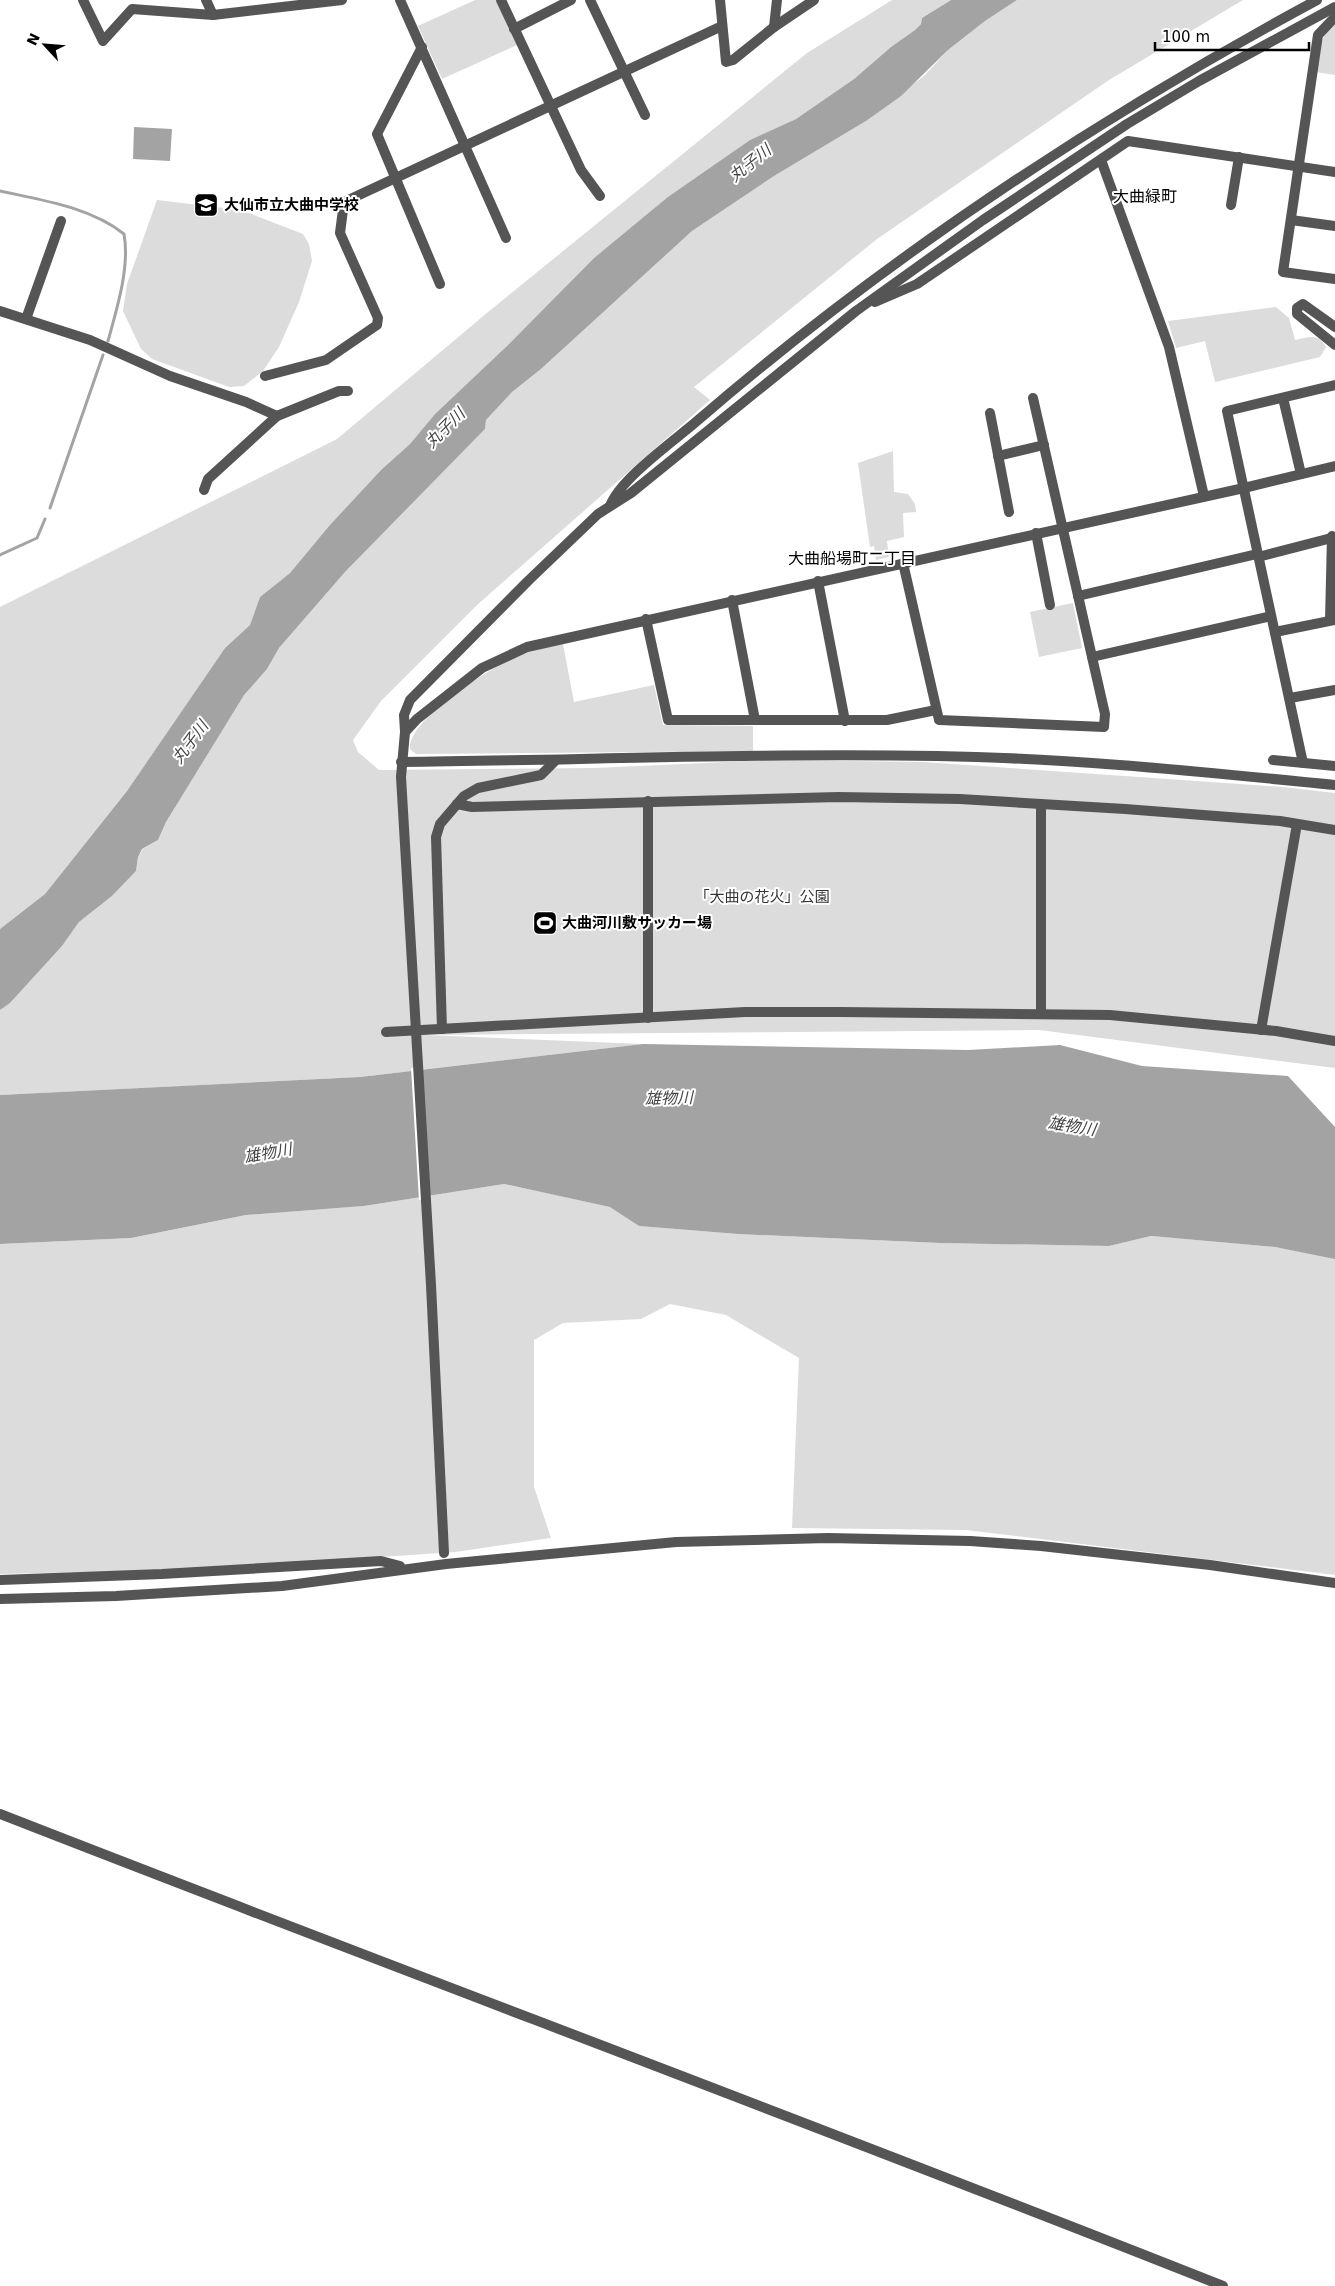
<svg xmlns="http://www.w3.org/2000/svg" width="1335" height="2286" font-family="'DejaVu Sans','Noto Sans JP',sans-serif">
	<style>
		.green { fill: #dcdcdc }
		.water { fill: #a3a3a3 }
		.pier { fill: #fff }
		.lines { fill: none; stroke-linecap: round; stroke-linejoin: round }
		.stream { stroke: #a3a3a3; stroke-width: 3 }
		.minor { stroke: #555; stroke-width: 10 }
		.minor-bridge { stroke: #555; stroke-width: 10 }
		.labels { text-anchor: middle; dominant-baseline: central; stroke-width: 4; stroke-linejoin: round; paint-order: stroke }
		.poi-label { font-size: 15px; font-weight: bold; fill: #000; stroke: #fff; text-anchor: start }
		.park-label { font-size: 15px; fill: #333; stroke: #fff }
		.water-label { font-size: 16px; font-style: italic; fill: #444; stroke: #fff }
		.neighbourhood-label { font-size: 16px; fill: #000; stroke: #fff }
	</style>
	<rect width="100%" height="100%" fill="#fff"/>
	<g class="green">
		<path d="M475,0H496L517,45L442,79L418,26Z"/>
		<path d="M892,0H951L922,18L921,24L915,30L891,47L854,79L796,119L750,140L669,197L594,258L508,345L435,414L410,444L381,470L329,526L290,573L260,597L250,625L225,648L127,791L45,894L0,929V607L337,439L488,312L807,53Z"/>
		<path d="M1017,0H1243L1109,80L877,239L694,387L710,400L477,605L381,701L353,740L358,752L379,770L594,768L772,760L923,762L1284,787L1335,793V1068L1039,1030L427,1035L643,1044L360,1077L0,1095V1010L10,1003L62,946L79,922L112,896L136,871L138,857L143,849L158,840L166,822L244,694L267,669L279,648L345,572L485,429L486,420L512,392L541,369L692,231L774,176L866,121L925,75L948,50L985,21Z"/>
		<path d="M1335,23V75L1316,72C1319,52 1319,37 1335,23Z"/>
		<path d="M157,200L241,210L303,234L309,244L312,261L299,302L279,347L263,371L244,386L229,387L152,359L141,349L123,311L127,284Z"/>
		<path d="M1276,307L1289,318L1295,340C1309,337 1318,333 1326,347L1320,357L1215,382L1205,341L1176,348L1168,321Z"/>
		<path d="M893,451L894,492L908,494L915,504L916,512L903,513L904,537L887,541L889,557L876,560L874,546L870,547L858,463Z"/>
		<path d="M1073,603L1082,648L1039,657L1030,612Z"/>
		<path d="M563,644L574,702L654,685L663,725L753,726V751L416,754L410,749C407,719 495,665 521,654C534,649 549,647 563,644Z"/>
		<path d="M504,1184L611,1207L639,1226L738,1234L940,1243L1109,1246L1151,1236L1275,1247L1335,1258V1575L966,1530L792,1528L799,1358L726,1315L670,1304L641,1319L563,1323L534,1340V1487L551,1538L455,1552L189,1570L0,1574V1244L131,1238L246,1215L364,1206Z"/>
	</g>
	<g class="water">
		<path d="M951,0H1017L985,21L948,50L901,96L866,121L774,176L692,231L541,369L512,392L486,420L485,429L345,572L279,648L267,669L244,695L166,822L158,840L142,849L138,857L136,871L112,896L79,922L62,946L10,1003L0,1010V929L45,894L127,791L225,648L250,625L260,597L290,573L329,526L381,470L410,444L435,414L508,345L594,258L668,197L750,140L796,119L854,79L891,47L915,30L921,24L922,18Z"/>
		<path d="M134,127L172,129L170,161L133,159Z"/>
		<path d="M643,1044L968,1050L1060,1045L1142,1066L1288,1076L1335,1127V1259L1275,1247L1151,1236L1109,1246L940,1243L738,1234L639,1226L610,1207L504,1184L364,1206L246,1215L131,1238L0,1244V1095L360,1077Z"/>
	</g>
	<path class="pier" d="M422,1067L429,1198L419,1200L411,1068Z"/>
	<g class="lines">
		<g class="stream">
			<path d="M0,191C41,200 90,207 124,234C130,267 117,308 108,341"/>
			<path d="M50,508L103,355"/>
			<path d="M0,555L37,538L45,519"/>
		</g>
		<g class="minor">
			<path d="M83,0L103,41L132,9L213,15L342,0"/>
			<path d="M206,0L213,15"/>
			<path d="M400,0L506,238"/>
			<path d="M501,0L581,170L600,196"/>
			<path d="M590,0L645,115"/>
			<path d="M720,0L726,62L733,60L774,27L814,0"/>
			<path d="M1335,17L1318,35L1283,272L1335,279"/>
			<path d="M774,27L777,0"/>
			<path d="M514,29L571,0"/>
			<path d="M422,47L377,134L440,284"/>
			<path d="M1101,160L1169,347L1204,496"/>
			<path d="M1231,205L1239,157"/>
			<path d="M1291,220L1335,226"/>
			<path d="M875,302L917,284L1128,141L1335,172"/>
			<path d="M0,311L90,340L170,376L246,402L277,416L339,391H348"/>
			<path d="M26,319L61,221"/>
			<path d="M1335,327L1303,304L1297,308V314L1335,345"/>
			<path d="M265,376L326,360L377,325L378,318L340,233L344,202L722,26"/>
			<path d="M1283,398L1301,474"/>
			<path d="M990,413L1009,512"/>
			<path d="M998,456L1044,445"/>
			<path d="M204,490L208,479L277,416"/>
			<path d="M610,506C620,479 674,441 697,421C887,257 1096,119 1317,0"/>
			<path d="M1036,533L1050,605"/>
			<path d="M1258,557L1335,537"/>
			<path d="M903,563L939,720L1104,727L1105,714L1033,398"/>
			<path d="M818,581L845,721"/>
			<path d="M1078,596L1257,554"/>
			<path d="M732,600L755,720H887L936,710"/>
			<path d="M646,619L668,720H755"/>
			<path d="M1330,620L1332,536"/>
			<path d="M1275,632L1335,620"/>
			<path d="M1092,657L1271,616"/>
			<path d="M1290,698L1335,690"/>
			<path d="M405,732L404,715L410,700L529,580L598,514L631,493L856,311L983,220L1127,124L1199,81L1335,7"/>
			<path d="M1273,760L1335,766"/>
			<path d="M401,762C580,760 758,753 937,756C1070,758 1202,772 1335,785"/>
			<path d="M1303,763L1227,411L1335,385"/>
			<path d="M401,777L405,732L417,719L482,668L527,647L1244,488L1335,466"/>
			<path d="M648,801V1018"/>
			<path d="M457,804L472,807L838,797L960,799L1125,809L1280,821L1335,830"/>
			<path d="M1041,804V1014"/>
			<path d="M442,1029L436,837L440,824L464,796L478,788L541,775L556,760"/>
			<path d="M1261,1030L1297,824"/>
			<path d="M386,1032L745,1012H841L1110,1015L1276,1031L1335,1041"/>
			<path d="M0,1580L162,1574L381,1561L400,1566"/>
			<path d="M0,1599L116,1596L282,1586L446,1564L676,1542L828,1538L970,1541L1041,1546L1210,1565L1335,1583"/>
			<path d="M0,1814C407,1973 817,2125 1223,2286"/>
		</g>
		<path class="minor-bridge" d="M401,777L431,1285L444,1553"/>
	</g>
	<defs>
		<symbol id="school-square" viewBox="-11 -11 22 22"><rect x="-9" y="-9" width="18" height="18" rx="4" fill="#000" stroke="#fff"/><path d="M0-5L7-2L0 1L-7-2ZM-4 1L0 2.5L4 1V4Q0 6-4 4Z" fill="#fff"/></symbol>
		<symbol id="stadium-square" viewBox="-11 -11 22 22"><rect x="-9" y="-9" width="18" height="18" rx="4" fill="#000" stroke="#fff"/><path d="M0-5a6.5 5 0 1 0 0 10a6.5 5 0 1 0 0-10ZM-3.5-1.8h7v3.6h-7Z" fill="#fff"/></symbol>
	</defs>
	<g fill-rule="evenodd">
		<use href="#school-square" x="192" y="191" width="28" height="28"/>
		<use href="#stadium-square" x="531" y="909" width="28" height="28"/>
	</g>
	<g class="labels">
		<g class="poi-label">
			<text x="224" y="205">大仙市立大曲中学校</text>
			<text x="562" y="923">大曲河川敷サッカー場</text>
		</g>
		<g class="park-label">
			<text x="762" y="897">「大曲の花火」公園</text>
		</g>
		<g class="water-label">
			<text transform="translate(750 163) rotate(-39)">丸子川</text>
			<text transform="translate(445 428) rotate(-45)">丸子川</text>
			<text transform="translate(190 742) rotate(-53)">丸子川</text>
			<text transform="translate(669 1098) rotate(-1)">雄物川</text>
			<text transform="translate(1072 1126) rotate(9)">雄物川</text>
			<text transform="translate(268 1153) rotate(-10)">雄物川</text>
		</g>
		<g class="neighbourhood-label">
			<text x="1145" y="196">大曲緑町</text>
			<text x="852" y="558">大曲船場町二丁目</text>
		</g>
	</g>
	<g transform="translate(45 45) rotate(296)" stroke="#ffffff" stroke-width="4" paint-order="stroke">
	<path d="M0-4L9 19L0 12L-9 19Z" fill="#000000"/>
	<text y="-8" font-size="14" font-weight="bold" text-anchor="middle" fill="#000000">N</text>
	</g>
	<path d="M1155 42v8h154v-8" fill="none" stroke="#000000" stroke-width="2.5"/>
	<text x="1162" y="42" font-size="15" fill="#000000" stroke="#ffffff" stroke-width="4" paint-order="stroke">100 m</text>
</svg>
